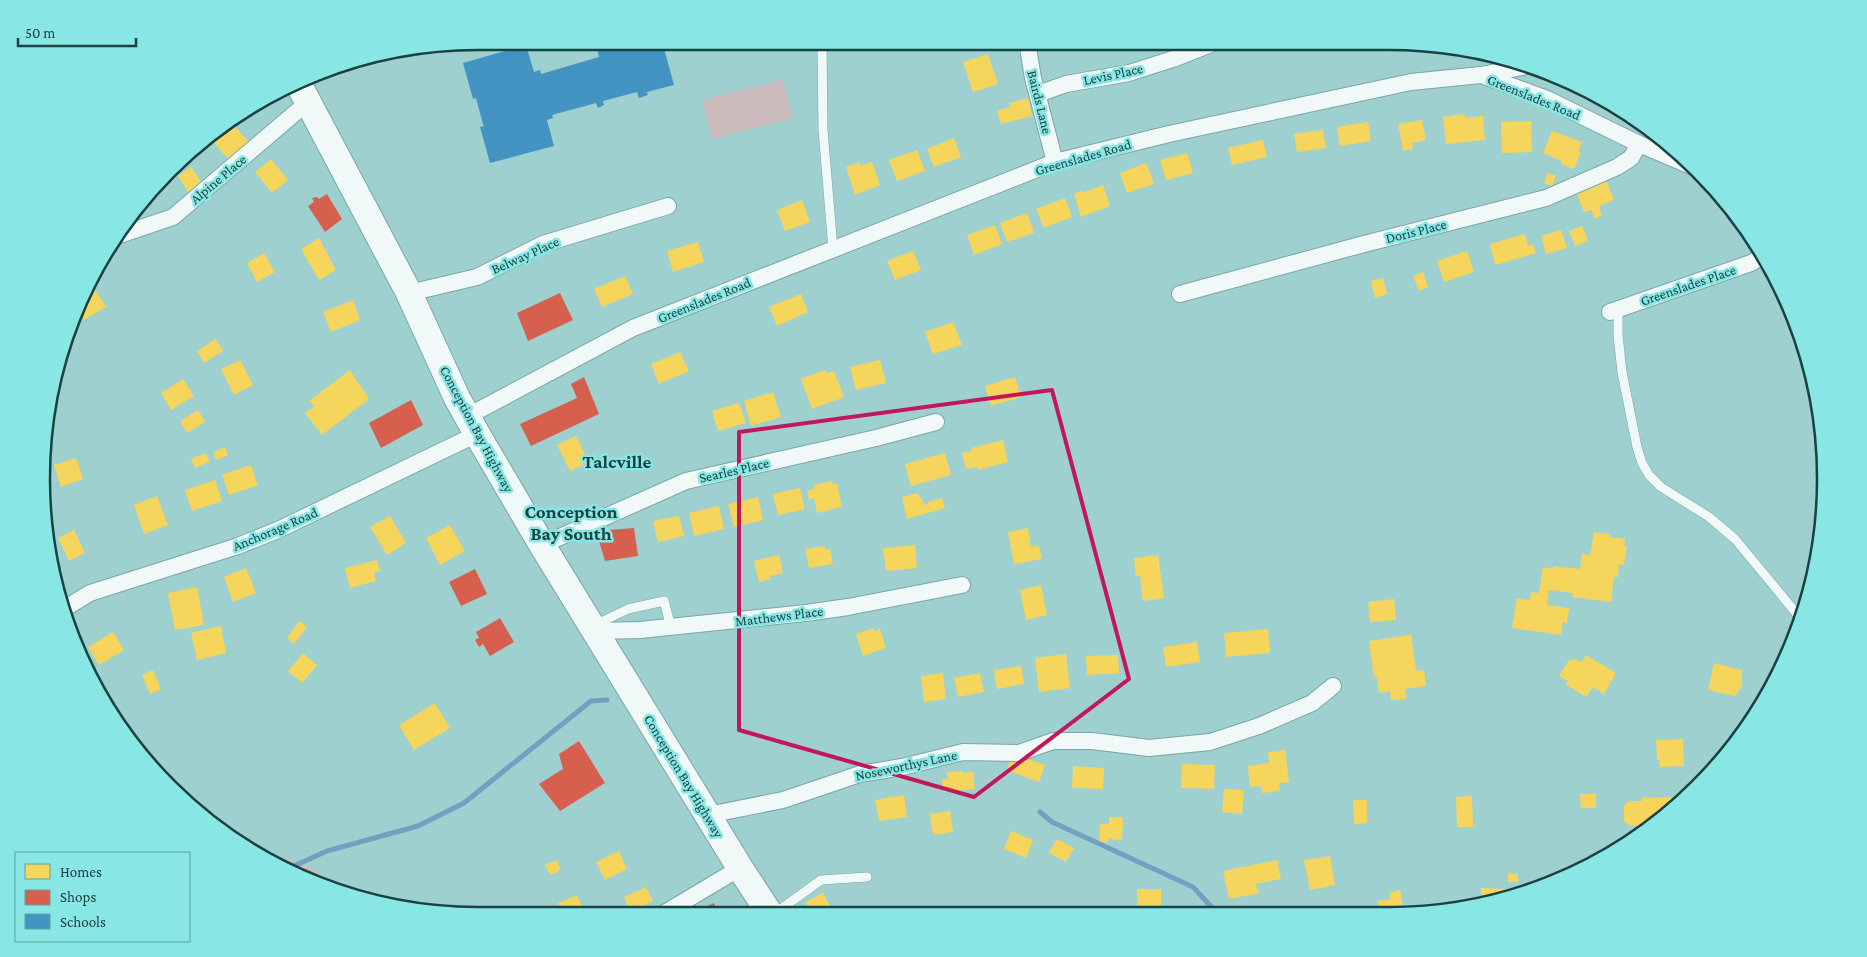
<svg xmlns="http://www.w3.org/2000/svg" width="1867" height="957" font-family="'Crimson Pro',serif">
	<style>
		.green { fill: #ccbcbe }
		.homes { fill: #f6d55c }
		.shops { fill: #d6604d }
		.schools { fill: #4393c3 }
		.lines { fill: none; stroke-linecap: round; stroke-linejoin: round }
		.stream { stroke: #759fc1; stroke-width: 5 }
		.lane-casing { stroke: #7ca5a5; stroke-width: 10 }
		.street-casing { stroke: #7ca5a5; stroke-width: 18 }
		.primary-casing { stroke: #7ca5a5; stroke-width: 28 }
		.lane { stroke: #f0f8f8; stroke-width: 9 }
		.street { stroke: #f0f8f8; stroke-width: 16 }
		.primary { stroke: #f0f8f8; stroke-width: 26 }
		.marked { fill: none; stroke: #c2185b; stroke-width: 4; stroke-linejoin: round }
		.labels { text-anchor: middle; dominant-baseline: central; stroke-width: 5; stroke-linejoin: round; paint-order: stroke }
		.street-label { font-size: 14px; fill: #1a4242; stroke: #88e6e4 }
		.district-label { font-size: 19px; font-weight: bold; fill: #1a4242; stroke: #88e6e4 }
		.rim { fill: none; stroke: #1a4242; stroke-width: 2.5 }
	</style>
	<rect width="100%" height="100%" fill="#9ed0d0"/>
	<g class="green">
		<path d="M783,79L793,118L712,139L702,100Z"/>
		<path d="M252,847L315,869L326,886L285,871Z"/>
	</g>
	<g class="homes">
		<path d="M988,54L998,84L973,92L963,62Z"/>
		<path d="M1028,98L1032,116L1001,124L997,111L1010,107L1009,103Z"/>
		<path d="M1464,114L1465,118L1483,116L1485,140L1446,144L1443,117Z"/>
		<path d="M1422,120L1426,140L1412,143L1413,149L1403,151L1398,124Z"/>
		<path d="M1531,121L1532,152L1502,153L1501,122Z"/>
		<path d="M1368,122L1371,141L1340,146L1337,127Z"/>
		<path d="M233,125L249,142L229,160L213,142Z"/>
		<path d="M1323,130L1326,148L1297,152L1294,134Z"/>
		<path d="M1552,131L1582,142L1578,151L1581,152L1574,169L1561,164L1562,161L1543,153Z"/>
		<path d="M954,138L961,157L934,167L927,149Z"/>
		<path d="M1263,140L1267,157L1232,165L1228,148Z"/>
		<path d="M917,150L925,171L897,181L889,160Z"/>
		<path d="M1187,153L1193,173L1166,180L1160,160Z"/>
		<path d="M271,159L288,180L272,193L255,172Z"/>
		<path d="M860,162L861,166L872,162L880,185L855,195L846,167Z"/>
		<path d="M1146,163L1154,184L1127,193L1120,173Z"/>
		<path d="M191,167L202,183L188,192L178,176Z"/>
		<path d="M1548,173L1556,176L1552,186L1544,183Z"/>
		<path d="M1606,180L1614,200L1599,206L1602,215L1595,219L1591,210L1584,212L1576,192Z"/>
		<path d="M1103,185L1110,206L1081,217L1074,194L1080,191L1084,192Z"/>
		<path d="M1065,198L1072,217L1044,228L1036,209Z"/>
		<path d="M802,200L810,222L785,231L777,210Z"/>
		<path d="M1027,213L1034,233L1007,242L1000,223Z"/>
		<path d="M995,225L1002,244L974,255L967,235Z"/>
		<path d="M1582,226L1588,241L1575,246L1569,231Z"/>
		<path d="M1561,230L1567,248L1546,254L1541,236Z"/>
		<path d="M1525,234L1528,246L1533,244L1536,253L1495,265L1490,244Z"/>
		<path d="M319,238L336,270L319,280L301,249Z"/>
		<path d="M698,242L704,262L673,272L667,251Z"/>
		<path d="M913,251L921,270L895,280L887,261Z"/>
		<path d="M1467,251L1474,272L1444,282L1437,261Z"/>
		<path d="M264,253L275,272L257,282L247,263Z"/>
		<path d="M1423,272L1428,287L1419,291L1413,276Z"/>
		<path d="M625,276L633,294L602,307L594,289Z"/>
		<path d="M1383,278L1387,294L1375,298L1371,281Z"/>
		<path d="M91,283L106,307L84,320L80,313Z"/>
		<path d="M801,294L808,312L777,326L769,307Z"/>
		<path d="M353,300L360,320L331,332L323,312Z"/>
		<path d="M953,322L962,345L933,354L925,332Z"/>
		<path d="M216,339L223,351L204,363L197,351Z"/>
		<path d="M680,352L689,371L659,384L651,364Z"/>
		<path d="M240,360L253,385L234,395L221,369Z"/>
		<path d="M880,360L886,383L856,390L850,367Z"/>
		<path d="M350,370L369,399L322,435L305,413L315,406L309,401Z"/>
		<path d="M825,370L827,373L834,371L844,397L812,409L801,379Z"/>
		<path d="M1015,377L1021,397L991,406L985,386Z"/>
		<path d="M183,379L194,396L171,410L161,393Z"/>
		<path d="M773,392L781,417L751,426L744,401Z"/>
		<path d="M739,403L746,423L718,431L712,411Z"/>
		<path d="M198,410L205,422L187,433L180,421Z"/>
		<path d="M576,436L589,462L570,471L557,445Z"/>
		<path d="M1003,440L1008,462L978,470L977,467L966,469L962,453L972,451L971,448Z"/>
		<path d="M225,447L228,455L216,460L213,452Z"/>
		<path d="M206,453L210,461L195,468L191,459Z"/>
		<path d="M945,453L951,475L911,486L905,464Z"/>
		<path d="M76,458L83,479L61,487L54,465Z"/>
		<path d="M251,465L258,485L229,495L222,475Z"/>
		<path d="M215,480L222,501L192,511L185,490Z"/>
		<path d="M832,481L833,484L837,483L842,507L817,513L814,498L809,500L807,490L814,489V485Z"/>
		<path d="M800,488L805,509L778,515L773,494Z"/>
		<path d="M918,493L920,499L922,498L924,505L928,504V502L942,498L945,508L907,519L902,497Z"/>
		<path d="M157,496L168,525L144,534L134,505Z"/>
		<path d="M758,497L763,520L734,527L728,504Z"/>
		<path d="M719,506L724,529L694,536L689,513Z"/>
		<path d="M390,516L406,543L387,555L370,527Z"/>
		<path d="M679,516L684,536L658,542L653,521Z"/>
		<path d="M450,525L465,551L440,565L426,538Z"/>
		<path d="M1028,528L1031,547L1039,546L1042,559L1014,564L1008,532Z"/>
		<path d="M74,530L85,553L69,561L58,538Z"/>
		<path d="M1594,532L1610,534V537L1625,539L1624,546H1627L1624,565L1619,564L1618,577H1614L1611,602L1572,597L1573,593L1549,590L1547,605L1569,608L1567,623L1563,622L1561,635L1512,628L1517,598L1530,600L1531,592L1539,593L1543,567L1553,569V566L1580,569L1582,554L1590,555Z"/>
		<path d="M915,545L917,568L886,571L883,548Z"/>
		<path d="M825,546V550L830,549L833,564L809,568L805,549Z"/>
		<path d="M779,555L783,573L770,576L771,579L759,582L754,561Z"/>
		<path d="M1158,555L1164,598L1143,601L1140,576H1136L1134,558Z"/>
		<path d="M377,560L380,571L374,572L376,581L350,588L345,568Z"/>
		<path d="M246,568L256,593L233,602L224,577Z"/>
		<path d="M1041,585L1047,615L1026,620L1020,590Z"/>
		<path d="M197,587L204,625L175,630L168,593Z"/>
		<path d="M1394,599L1396,620L1370,622L1368,602Z"/>
		<path d="M299,621L307,627L294,644L287,638Z"/>
		<path d="M221,626L226,653L197,660L191,633Z"/>
		<path d="M874,628V631L880,629L886,648L863,656L856,634Z"/>
		<path d="M1268,629L1270,653L1226,657L1224,633Z"/>
		<path d="M113,632L124,650L99,665L88,647Z"/>
		<path d="M1411,635L1416,671L1424,670L1426,686L1405,689L1406,699L1391,700L1390,691L1379,693L1377,677H1374L1369,641Z"/>
		<path d="M1197,642L1200,662L1166,667L1163,647Z"/>
		<path d="M303,653L317,665L302,683L288,671Z"/>
		<path d="M1066,654L1070,688L1039,692L1035,658Z"/>
		<path d="M1118,655L1119,673L1087,675L1086,656Z"/>
		<path d="M1586,655L1616,673L1604,694L1593,687L1586,697L1565,684L1568,681L1559,676L1569,660L1575,659L1582,662Z"/>
		<path d="M1714,663L1742,670V686L1735,696L1708,690Z"/>
		<path d="M1021,666L1024,684L997,689L994,670Z"/>
		<path d="M153,670L161,689L150,694L142,675Z"/>
		<path d="M943,673L946,699L924,702L921,676Z"/>
		<path d="M980,673L984,692L958,697L954,678Z"/>
		<path d="M435,703L450,728L414,750L399,725Z"/>
		<path d="M1683,739L1684,766L1660,767L1659,760H1657L1656,740Z"/>
		<path d="M1285,750L1289,782L1279,783L1280,791L1262,793L1261,786L1250,787L1248,766L1269,763L1268,752Z"/>
		<path d="M1013,754L1045,765L1039,782L1007,770Z"/>
		<path d="M1182,764L1215,765L1214,789L1181,788Z"/>
		<path d="M1073,766L1104,768L1103,789L1072,788Z"/>
		<path d="M963,771V773L973,772L975,789L943,792L942,779H948L947,772Z"/>
		<path d="M1224,789L1244,790L1242,814L1222,812Z"/>
		<path d="M1580,794H1596V808H1581Z"/>
		<path d="M904,795L907,817L879,821L875,800Z"/>
		<path d="M1472,796L1473,827H1457L1456,797Z"/>
		<path d="M1671,797V809L1655,825L1631,826L1624,822V806L1628,801H1642V798Z"/>
		<path d="M1353,800H1367V823L1354,824Z"/>
		<path d="M950,811L953,832L933,835L930,814Z"/>
		<path d="M1109,817H1123L1122,840L1108,839V842H1099L1100,824H1109Z"/>
		<path d="M1011,831L1033,840L1026,858L1004,849Z"/>
		<path d="M1057,839L1074,848L1066,862L1049,853Z"/>
		<path d="M1623,839L1624,843L1616,848L1615,841Z"/>
		<path d="M619,851L627,869L605,880L596,862Z"/>
		<path d="M1330,856L1335,885L1310,890L1304,860Z"/>
		<path d="M556,860L561,870L550,875L545,865Z"/>
		<path d="M1277,860L1281,879L1255,884L1260,893L1229,899L1223,871Z"/>
		<path d="M1508,873L1518,874V882H1508Z"/>
		<path d="M646,887L653,901L630,912L624,897Z"/>
		<path d="M1481,888L1507,889L1506,896L1487,901V898L1481,897Z"/>
		<rect x="1137" y="889" width="24" height="19"/>
		<path d="M1400,890L1404,912H1379L1377,901L1390,899L1389,893Z"/>
		<path d="M823,893L834,914H811L805,902Z"/>
		<path d="M577,895L585,914L562,915L558,903Z"/>
	</g>
	<g class="shops">
		<path d="M327,194L342,219L325,232L308,206L314,202L312,198L317,197L319,199Z"/>
		<path d="M560,293L573,320L528,341L517,313Z"/>
		<path d="M584,377L599,414L531,446L520,424L577,398L571,384Z"/>
		<path d="M411,400L423,425L381,448L369,423Z"/>
		<path d="M634,528L638,556L605,561L599,541L609,530Z"/>
		<path d="M475,569L487,594L461,606L449,582Z"/>
		<path d="M500,618L514,642L490,656L483,644L479,647L475,640L479,638L476,632Z"/>
		<path d="M579,741L605,783L560,811L539,784L563,769L559,754Z"/>
		<path d="M714,903L719,914H691Z"/>
	</g>
	<path class="schools" d="M595,41H662L674,85L647,92L648,95L639,98L637,92L603,101L604,105L598,108L596,103L552,115L553,118L547,120L554,146L490,163L480,127L484,126L483,124L476,98L473,99L463,63L526,45L534,72L540,70L541,74L599,57Z"/>
	<g class="lines">
		<g class="stream">
			<path d="M1040,812L1052,822L1193,887L1217,913"/>
			<path d="M285,870L327,851L418,826L464,803L591,701L607,700"/>
		</g>
		<defs>
			<g id="lane">
				<path d="M822,42L823,130L833,249"/>
				<path d="M1618,309V335L1622,372L1637,447L1642,463L1649,475L1661,487L1709,517L1735,539L1801,619"/>
				<path d="M595,625L628,609L664,601L671,627"/>
				<path d="M774,914L821,880L867,877"/>
			</g>
			<g id="street">
				<path d="M1027,42L1033,78L1055,162"/>
				<path d="M1481,75L1527,66"/>
				<path d="M1038,94L1066,84L1129,73L1173,59L1216,42"/>
				<path d="M117,236L173,217L308,102"/>
				<path d="M409,293L477,277L543,244L668,206"/>
				<path d="M1180,294L1364,244L1546,198L1617,167L1631,158L1639,144"/>
				<path d="M1610,312L1751,263L1764,255"/>
				<path d="M468,416L633,328L1055,162L1169,134L1411,82L1481,75L1547,99L1639,144L1693,167"/>
				<path d="M542,545L686,481L876,438L936,422"/>
				<path d="M67,607L90,593L238,546L280,529L477,434"/>
				<path d="M595,631L640,630L806,613L848,607L962,585"/>
				<path d="M708,815L783,800L860,774L902,767L963,752L1019,753L1053,741H1092L1149,748L1210,742L1259,726L1312,703L1333,686"/>
				<path d="M663,914L740,868"/>
			</g>
			<path id="primary" d="M299,85L409,293L457,398L477,434L542,545L740,868L770,914"/>
		</defs>
		<use href="#lane" class="lane-casing"/>
		<use href="#street" class="street-casing"/>
		<use href="#primary" class="primary-casing"/>
		<use href="#lane" class="lane"/>
		<use href="#street" class="street"/>
		<use href="#primary" class="primary"/>
	</g>
	<path class="marked" d="M1052,390L1129,679L974,797L739,730V432Z"/>
	<g class="labels">
		<g class="street-label">
			<text transform="translate(1113 74) rotate(-12)">Levis Place</text>
			<text transform="translate(1534 97) rotate(22)">Greenslades Road</text>
			<text transform="translate(1040 102) rotate(76)">Bairds Lane</text>
			<text transform="translate(1083 157) rotate(-16)">Greenslades Road</text>
			<text transform="translate(218 179) rotate(-40)">Alpine Place</text>
			<text transform="translate(1416 231) rotate(-14)">Doris Place</text>
			<text transform="translate(525 255) rotate(-24)">Belway Place</text>
			<text transform="translate(1688 285) rotate(-19)">Greenslades Place</text>
			<text transform="translate(704 300) rotate(-22)">Greenslades Road</text>
			<text transform="translate(477 429) rotate(62)">Conception Bay Highway</text>
			<text transform="translate(734 470) rotate(-13)">Searles Place</text>
			<text transform="translate(275 529) rotate(-23)">Anchorage Road</text>
			<text transform="translate(779 616) rotate(-7)">Matthews Place</text>
			<text transform="translate(906 765) rotate(-12)">Noseworthys Lane</text>
			<text transform="translate(684 776) rotate(59)">Conception Bay Highway</text>
		</g>
		<g class="district-label">
			<text x="617" y="461">Talcville</text>
			<text x="571" y="511">Conception<tspan x="571" dy="22">Bay South</tspan></text>
		</g>
	</g>
	<path d="M0 0H1867V957H0ZM478 50H1389A428 428 0 0 1 1817 478V479A428 428 0 0 1 1389 907H478A428 428 0 0 1 50 479V478A428 428 0 0 1 478 50Z" fill="#88e6e4" fill-rule="evenodd"/>
	<path class="rim" d="M478 50H1389A428 428 0 0 1 1817 478V479A428 428 0 0 1 1389 907H478A428 428 0 0 1 50 479V478A428 428 0 0 1 478 50Z"/>
	<rect x="15" y="852" width="175" height="90" fill="#88e6e4" stroke="#5ca4a3"/>
	<rect x="25" y="864" width="25" height="15" fill="#f6d55c" stroke="#5ca4a3"/>
	<text x="60" y="877" font-size="15" fill="#1a4242">Homes</text>
	<rect x="25" y="890" width="25" height="15" fill="#d6604d" stroke="#5ca4a3"/>
	<text x="60" y="902" font-size="15" fill="#1a4242">Shops</text>
	<rect x="25" y="914" width="25" height="15" fill="#4393c3" stroke="#5ca4a3"/>
	<text x="60" y="927" font-size="15" fill="#1a4242">Schools</text>
	<path d="M18 38v8h118v-8" fill="none" stroke="#1a4242" stroke-width="2.5"/>
	<text x="25" y="38" font-size="15" fill="#1a4242" stroke="#88e6e4" stroke-width="4" paint-order="stroke">50 m</text>
</svg>
